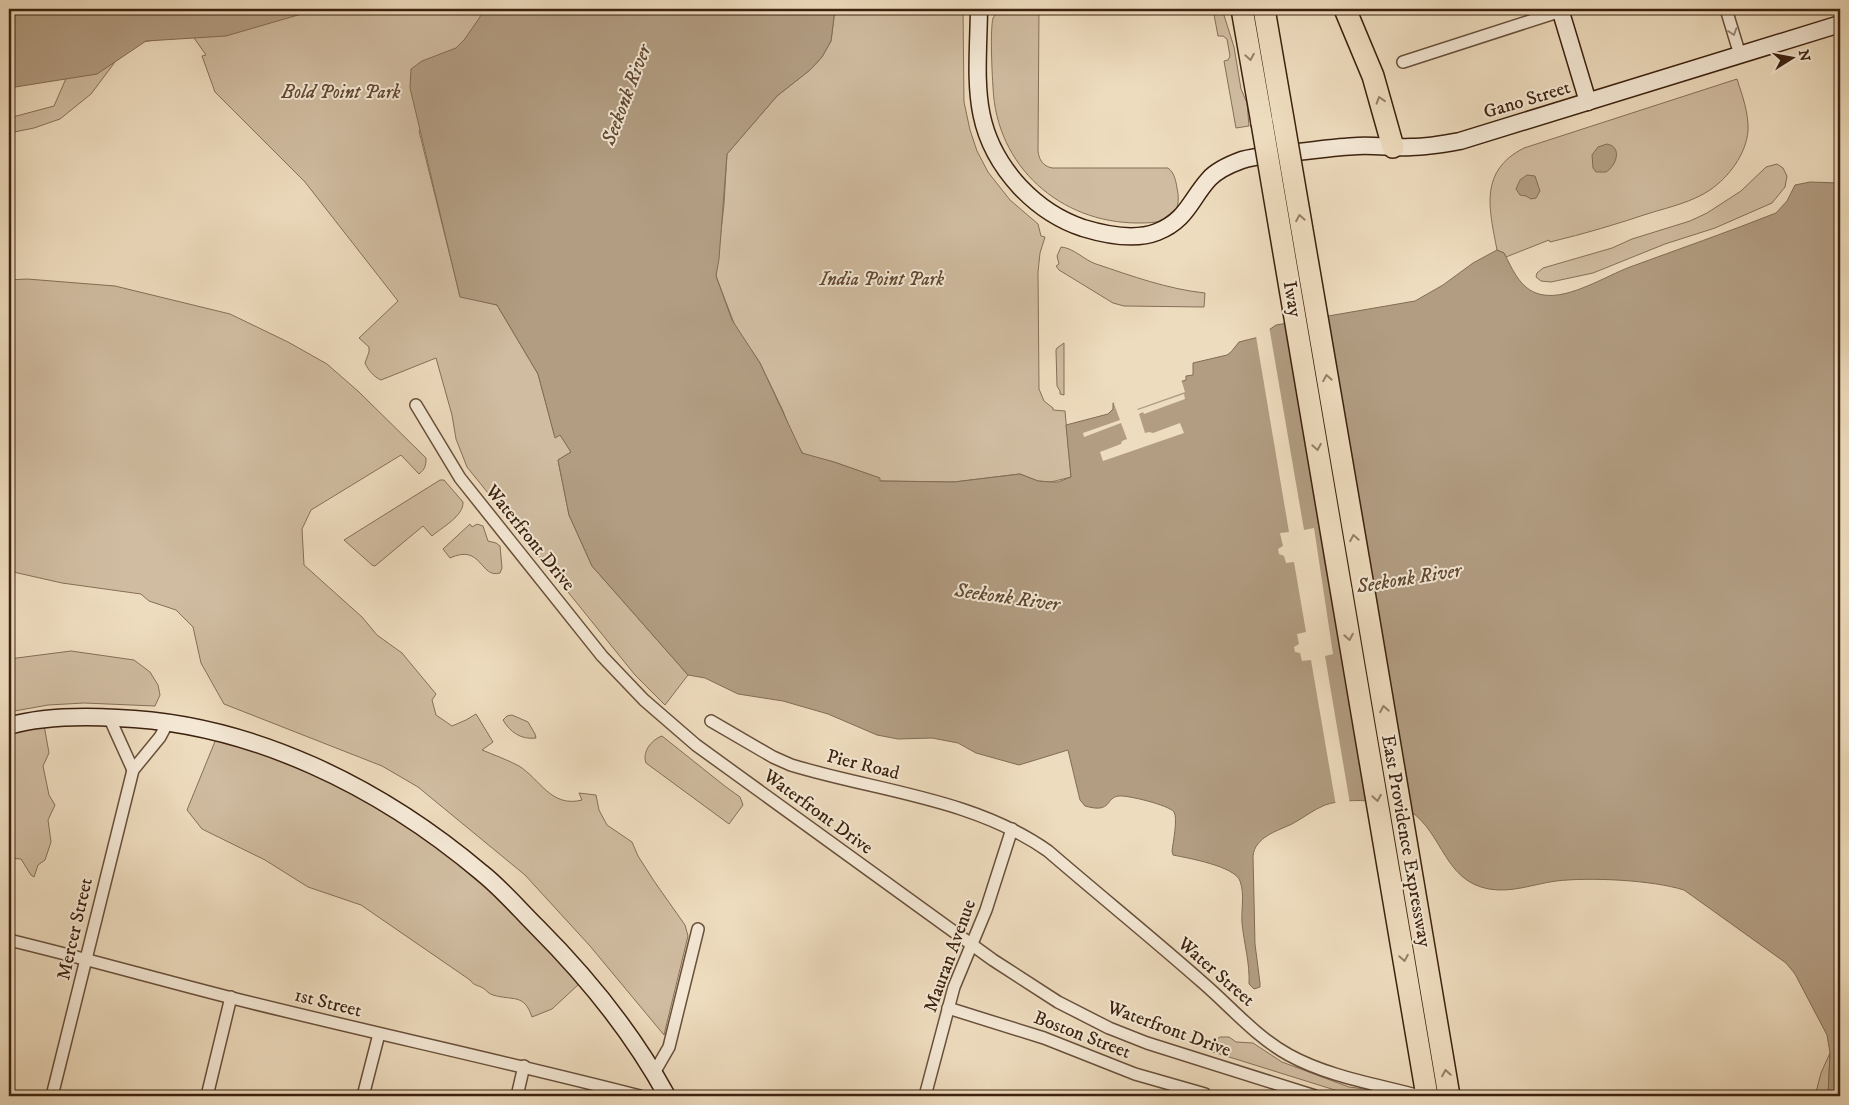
<svg xmlns="http://www.w3.org/2000/svg" width="1849" height="1105" font-family="'IM FELL DW Pica',serif">
	<style>
		.green { fill: #d0bca0; stroke: #866f58 }
		.water { fill: #b29d82; stroke: #836c54 }
		.pier { fill: #eedcbe }
		.lines { fill: none; stroke-linecap: round; stroke-linejoin: round }
		.street-casing { stroke: #69503b; stroke-width: 14 }
		.secondary-casing { stroke: #3d220f; stroke-width: 19 }
		.highway-casing { stroke: #3d220f; stroke-width: 24 }
		.street { stroke: #f4e8d5; stroke-width: 11 }
		.secondary { stroke: #f4e8d5; stroke-width: 16 }
		.highway { stroke: #eedcbe; stroke-width: 21 }
		.highway-bridge-casing { stroke: #3d220f; stroke-width: 24; stroke-linecap: butt }
		.highway-bridge { stroke: #eedcbe; stroke-width: 21 }
		.oneway { stroke: #988572 }
		.oneway2 { stroke: #967f66 }
		.labels { text-anchor: middle; dominant-baseline: central; stroke-width: 4; stroke-linejoin: round; paint-order: stroke }
		.park-label { font-size: 19px; font-style: italic; fill: #624833; stroke: #f4e8d5 }
		.street-label { font-size: 19px; fill: #3d220f; stroke: #f4e8d5 }
		.water-label { font-size: 20px; font-style: italic; fill: #604732; stroke: #f4e8d5 }
	</style>
	<rect width="100%" height="100%" fill="#eedcbe"/>
	<filter id="stains"><feTurbulence type="fractalNoise" baseFrequency=".004" numOctaves="4"/><feColorMatrix values="0 0 0 0 .2 0 0 0 0 .09 0 0 0 0 .02 0 0 0 .5 -.17"/></filter>
	<radialGradient id="worn" r=".72"><stop offset=".6" stop-color="#630" stop-opacity="0"/><stop offset="1" stop-color="#630" stop-opacity=".3"/></radialGradient>
	<g class="green">
		<path d="M290,9H505L419,131L460,296L497,305L538,374L555,437L560,434L571,452L558,460L569,515L592,566L688,675L665,705L635,675L467,467L456,439L452,415L436,358L381,380C374,377 368,370 365,363L369,352V347L359,338L398,301L305,182L215,92L202,56L206,55L192,35L141,42L121,54L91,94L60,119L34,128L9,133V118L54,106L68,74L108,37Z"/>
		<path d="M835,9H963L964,102L970,130L977,151L988,172L1010,200L1038,224L1041,236L1045,237L1040,253L1038,272L1039,389L1044,401L1053,408V410L1065,411L1071,477L1051,482L1038,481L1020,474L954,482L879,481V478L834,462L804,455L794,440L783,411L760,363L735,326L716,276L724,204L727,154L777,96L810,70L822,57L831,41Z"/>
		<path d="M999,9H1039L1038,151C1039,160 1043,166 1052,168H1168C1174,172 1176,181 1177,188C1179,196 1179,207 1174,214C1167,223 1148,223 1138,223C1060,223 996,166 993,87C992,73 990,30 993,18C995,15 997,12 999,9Z"/>
		<path d="M1213,9H1222L1234,47L1241,89L1247,103L1249,126L1236,128L1224,61L1228,60L1230,56L1227,39L1223,36H1218Z"/>
		<path d="M1737,79C1742,95 1749,113 1748,131C1746,154 1729,177 1710,190C1692,202 1670,207 1650,213C1617,224 1584,234 1550,242L1549,240L1506,257L1504,253L1497,250C1489,208 1479,171 1524,148Z"/>
		<path d="M1777,164L1783,168L1787,176L1785,187L1772,203L1715,228L1665,244L1593,273L1551,282L1541,281L1536,277L1537,273L1543,268L1612,248L1632,239L1690,221L1707,213L1741,191L1766,167Z"/>
		<path d="M1061,247C1074,248 1084,260 1096,264C1132,276 1167,289 1205,293L1204,307L1124,306L1113,303L1059,270L1056,266L1059,264L1057,256Z"/>
		<path d="M27,279L115,286L230,314L288,342L327,364L359,392L426,458C426,466 425,469 419,474L401,455L311,510L302,529L304,565L362,617L377,635L402,653L436,694L432,700L436,715L452,726L466,720L476,714L493,742L482,750C494,755 508,760 519,766C540,779 551,808 582,800L579,793L596,795L599,810L607,825L632,842L638,856L654,881L685,925L688,936L664,1035L590,946L525,875L418,787L382,766L224,704L201,663L193,627L176,610L149,601L141,594L62,583L9,571V280Z"/>
		<path d="M1064,343V395L1060,394V391L1057,386L1056,350L1057,348Z"/>
		<path d="M440,480H444L463,502C464,516 441,528 432,536L423,526L375,566L372,565L344,540Z"/>
		<path d="M470,524L472,527L477,524L483,526L488,541L496,543L500,546L502,568L500,573C480,579 482,543 450,558L443,549Z"/>
		<path d="M71,651L134,660L150,672L158,685L160,695L155,706L84,703L48,705L9,712V659Z"/>
		<path d="M512,715L528,722L535,734L536,738C521,740 510,732 503,720L507,716Z"/>
		<path d="M44,725L49,753L43,766L49,795L55,805L48,820L51,842L45,860L38,865L34,877L31,875L21,859L9,858V732Z"/>
		<path d="M662,736L726,787L740,797L743,805L729,824L646,763C642,752 651,740 662,736Z"/>
		<path d="M225,737L345,788L404,822L521,913L579,984L552,1009L532,1017C524,993 513,1001 493,995C489,994 487,991 483,988C478,985 474,986 470,980L361,905L308,887L265,860L202,829L187,810L216,739Z"/>
		<path d="M1220,1037H1229L1236,1042L1253,1043L1282,1062L1349,1087L1380,1091L1395,1096H1354L1210,1051L1213,1042Z"/>
		<path d="M1830,1053L1828,1096H1815L1821,1073Z"/>
	</g>
	<g class="water">
		<path d="M9,9H312L305,13L226,36L146,41L97,74L9,88Z"/>
		<path d="M481,9H835L831,41L822,57L810,70L777,96L727,154L719,259L716,276L732,320L760,363L802,453L834,462L880,478V481L954,482L1020,474L1038,481L1051,482H1058L1071,477L1066,425L1108,414L1113,409V403L1186,380V376L1193,375V363L1227,355L1231,352L1239,342L1259,337L1276,325L1415,301L1443,285L1473,263L1497,250L1504,253C1513,270 1521,292 1544,295C1570,299 1606,276 1630,267C1679,249 1728,232 1776,213L1787,201L1795,185L1810,182L1840,183V1096H1828L1830,1053L1827,1035L1795,974L1786,963L1684,890C1652,880 1590,877 1556,881C1534,884 1512,893 1489,889C1444,881 1443,833 1410,811C1402,806 1390,805 1381,803C1366,799 1339,800 1325,805C1313,810 1303,818 1292,824C1277,831 1255,837 1253,856L1255,944L1260,983V987L1254,989L1249,984C1250,963 1244,944 1242,923C1241,909 1245,895 1240,881C1235,866 1187,858 1173,855L1172,851C1173,843 1178,818 1174,812C1169,805 1127,795 1119,796C1105,797 1113,814 1085,806L1080,800L1068,750L1019,765L976,753L958,743L932,738L898,739L877,735L828,714L783,701L738,694L705,678L688,675L592,566L569,515L558,460L571,452L560,435L555,438L538,374L497,305L460,297L410,88L411,69L422,61L456,48L464,40L480,17Z"/>
		<path d="M1607,144C1623,147 1616,166 1606,172H1596L1593,168L1592,155L1598,147Z"/>
		<path d="M1527,175L1535,176L1540,191L1536,198L1531,199L1526,196L1520,195L1516,189L1520,180Z"/>
	</g>
	<g class="pier">
		<path d="M1269,326L1304,530L1314,528L1333,654L1325,656L1350,804L1336,806L1311,660L1302,661L1300,653L1295,652L1294,647L1299,644L1297,634L1306,632L1294,562L1286,563L1284,556L1279,554L1278,549L1283,546L1280,533L1289,532L1256,336Z"/>
		<path d="M1181,379L1185,392L1137,409L1138,410L1184,394L1185,399L1144,414L1143,412L1139,414L1145,433L1149,432L1153,433L1180,423L1184,433L1103,461L1100,452L1121,444L1122,441L1127,439L1121,423L1084,437L1083,433L1120,420L1113,401Z"/>
	</g>
	<g class="lines">
		<defs>
			<g id="street">
				<path d="M1726,9L1740,55"/>
				<path d="M1403,62L1561,11"/>
				<path d="M416,405L460,478L602,656L644,700L696,745L993,960L1058,1002L1109,1028L1147,1043L1315,1096"/>
				<path d="M109,717L133,770"/>
				<path d="M711,721L773,757L791,765C876,791 973,798 1048,851C1099,895 1151,937 1202,982C1230,1006 1256,1037 1289,1055C1329,1077 1376,1084 1420,1096"/>
				<path d="M9,940C84,958 157,979 232,998C368,1032 504,1061 640,1096"/>
				<path d="M948,1008L1044,1038L1135,1074L1205,1094"/>
				<path d="M654,1073L669,1047L698,929"/>
				<path d="M52,1096L133,770L160,737L168,722"/>
				<path d="M207,1096L231,997"/>
				<path d="M363,1096L379,1034"/>
				<path d="M517,1096L524,1066"/>
				<path d="M925,1096L954,987L986,910L1012,829"/>
			</g>
			<g id="secondary">
				<path d="M979,9C978,79 968,131 1020,187C1037,205 1059,220 1083,228C1106,235 1134,241 1157,232C1187,220 1190,200 1209,179C1217,170 1231,164 1242,160C1256,156 1272,155 1287,153C1310,151 1334,147 1358,146C1376,145 1394,148 1411,147C1428,147 1444,144 1460,141L1840,24"/>
				<path d="M1560,9L1588,102"/>
				<path d="M9,726C43,716 81,716 117,718C252,723 380,787 482,873C502,889 519,909 537,927C587,977 633,1034 667,1096"/>
			</g>
			<g id="highway">
				<path d="M1242,9L1262,123"/>
				<path d="M1264,9L1283,119"/>
				<path d="M1345,9L1373,76L1393,147"/>
				<path d="M1363,586L1449,1096"/>
				<path d="M1341,589L1427,1096"/>
			</g>
		</defs>
		<use href="#street" class="street-casing"/>
		<use href="#secondary" class="secondary-casing"/>
		<use href="#highway" class="highway-casing"/>
		<use href="#street" class="street"/>
		<use href="#secondary" class="secondary"/>
		<use href="#highway" class="highway"/>
		<defs>
			<g id="highway-bridge">
				<path d="M1283,119L1363,586"/>
				<path d="M1262,123L1341,589"/>
			</g>
		</defs>
		<use href="#highway-bridge" class="highway-bridge-casing"/>
		<use href="#highway-bridge" class="highway-bridge"/>
	</g>
	<defs><path id="oneway-chevron" d="M-2-3.5L2.5 0L-2 3.5" fill="none" stroke-width="1.6" stroke-linecap="round" stroke-linejoin="round" transform="scale(1.25)"/></defs>
	<use class="oneway" href="#oneway-chevron" transform="translate(1733 32) rotate(72)"/>
	<g class="oneway2">
		<use href="#oneway-chevron" transform="translate(1250 57) rotate(80)"/>
		<use href="#oneway-chevron" transform="translate(1380 100) rotate(-107)"/>
		<use href="#oneway-chevron" transform="translate(1300 218) rotate(-100)"/>
		<use href="#oneway-chevron" transform="translate(1327 378) rotate(-100)"/>
		<use href="#oneway-chevron" transform="translate(1317 447) rotate(80)"/>
		<use href="#oneway-chevron" transform="translate(1354 538) rotate(-100)"/>
		<use href="#oneway-chevron" transform="translate(1349 637) rotate(80)"/>
		<use href="#oneway-chevron" transform="translate(1384 709) rotate(-100)"/>
		<use href="#oneway-chevron" transform="translate(1377 798) rotate(80)"/>
		<use href="#oneway-chevron" transform="translate(1404 958) rotate(80)"/>
		<use href="#oneway-chevron" transform="translate(1446 1073) rotate(-99)"/>
	</g>
	<g class="labels">
		<g class="park-label">
			<text x="341" y="92">Bold Point Park</text>
			<text x="882" y="279">India Point Park</text>
		</g>
		<g class="street-label">
			<text transform="translate(1527 100) rotate(-17)">Gano Street</text>
			<text transform="translate(1292 299) rotate(80)">Iway</text>
			<text transform="translate(530 538) rotate(51)">Waterfront Drive</text>
			<text transform="translate(863 765) rotate(14)">Pier Road</text>
			<text transform="translate(818 812) rotate(36)">Waterfront Drive</text>
			<text transform="translate(1406 841) rotate(80)">East Providence Expressway</text>
			<text transform="translate(75 929) rotate(-77)">Mercer Street</text>
			<text transform="translate(950 956) rotate(-70)">Mauran Avenue</text>
			<text transform="translate(1216 972) rotate(41)">Water Street</text>
			<text transform="translate(328 1003) rotate(14)">1st Street</text>
			<text transform="translate(1169 1029) rotate(20)">Waterfront Drive</text>
			<text transform="translate(1082 1035) rotate(21)">Boston Street</text>
		</g>
		<g class="water-label">
			<text transform="translate(627 95) rotate(-69)">Seekonk River</text>
			<text transform="translate(1409 579) rotate(-9)">Seekonk River</text>
			<text transform="translate(1007 598) rotate(8)">Seekonk River</text>
		</g>
	</g>
	<rect width="1849" height="1105" fill="none" stroke="#eedcbe" stroke-width="30"/>
	<rect x="10" y="10" width="1829" height="1085" fill="none" stroke="#3d220f" stroke-width="2.5"/>
	<rect x="15" y="15" width="1819" height="1075" fill="none" stroke="#3d220f"/>
	<g transform="translate(1792 58) rotate(79)" stroke="#f4e8d5" stroke-width="4" paint-order="stroke">
	<path d="M0-4L9 19L0 12L-9 19Z" fill="#3d220f"/>
	<text y="-8" font-size="14" font-weight="bold" text-anchor="middle" fill="#3d220f">N</text>
	</g>
	<rect width="100%" height="100%" filter="url(#stains)"/>
	<rect width="100%" height="100%" fill="url(#worn)"/>
</svg>
